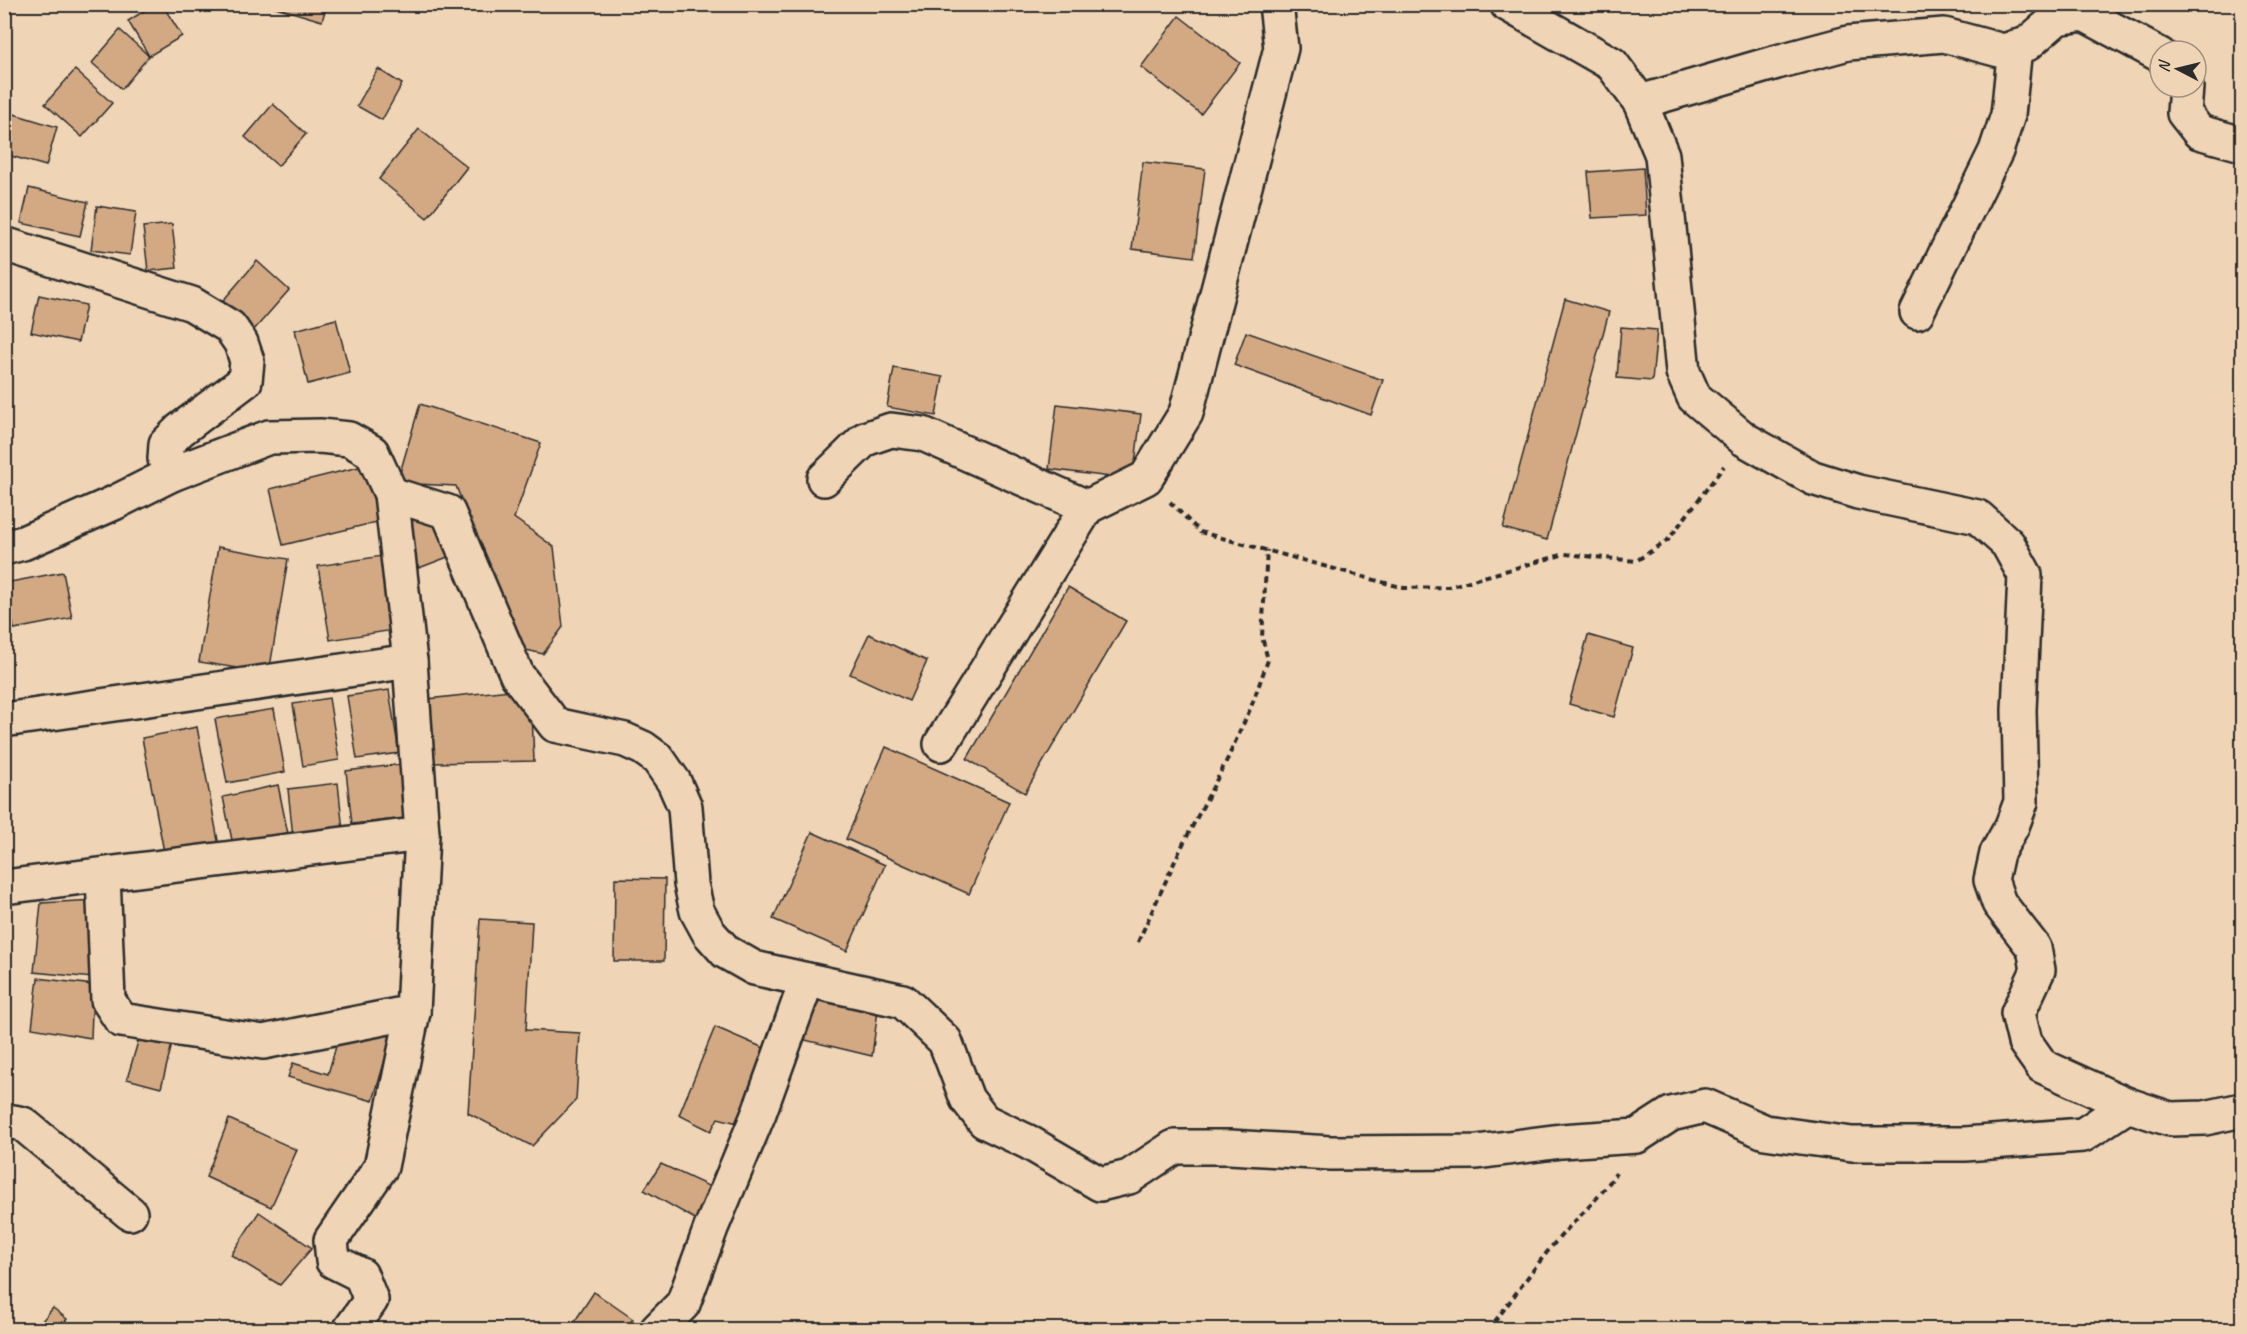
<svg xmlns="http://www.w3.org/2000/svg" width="2247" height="1334" font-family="Caveat,sans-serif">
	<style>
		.building { fill: #d3a984; stroke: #2b2b2b; stroke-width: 1.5 }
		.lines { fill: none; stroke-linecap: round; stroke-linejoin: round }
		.minor-casing { stroke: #2b2b2b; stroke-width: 38 }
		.path { stroke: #2b2b2b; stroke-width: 4; stroke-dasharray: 6 4.5; stroke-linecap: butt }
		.minor { stroke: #efd5b6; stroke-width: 33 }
	</style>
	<rect width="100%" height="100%" fill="#efd5b6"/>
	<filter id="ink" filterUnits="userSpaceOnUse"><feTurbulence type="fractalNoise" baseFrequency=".0167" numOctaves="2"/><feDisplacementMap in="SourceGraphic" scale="12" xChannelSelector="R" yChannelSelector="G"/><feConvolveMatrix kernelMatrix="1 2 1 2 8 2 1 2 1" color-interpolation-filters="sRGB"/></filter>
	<g filter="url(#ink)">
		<g class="building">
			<path d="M155,4H162L182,36L149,56L128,21Z"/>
			<path d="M275,4H327L322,21L275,7Z"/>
			<path d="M1179,16L1240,63L1201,114L1141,67Z"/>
			<path d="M120,30L149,56L122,89L92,63Z"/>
			<path d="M378,69L402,84L382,120L357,106Z"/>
			<path d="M75,70L112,103L82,137L45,104Z"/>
			<path d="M273,104L306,134L278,166L245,137Z"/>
			<path d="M14,114L57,127L46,166L4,154V146Z"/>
			<path d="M419,129L467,167L427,218L379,179Z"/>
			<path d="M1143,162L1205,169L1194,257L1132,249Z"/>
			<path d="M1643,168L1646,215L1592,218L1588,172Z"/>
			<path d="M29,188L88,202L80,236L21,223Z"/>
			<path d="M97,206L136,212L130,255L91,250Z"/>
			<path d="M172,224L177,268L148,271L143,227Z"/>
			<path d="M257,261L289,290L253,331L221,303Z"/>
			<path d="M39,295L86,305L78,342L31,332Z"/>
			<path d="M1565,299L1609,312L1547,540L1503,528Z"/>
			<path d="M336,319L350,373L308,384L295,330Z"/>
			<path d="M1621,327L1657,330L1652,381L1617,378Z"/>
			<path d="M1246,332L1383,380L1371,415L1234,365Z"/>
			<path d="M894,368L943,377L936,416L887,407Z"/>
			<path d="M420,404L541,443L514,518L554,547L563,627L543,654L518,648L456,486L397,483Z"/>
			<path d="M1057,404L1141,414L1133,480L1049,469Z"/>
			<path d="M375,463L389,519L283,545L270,489Z"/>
			<path d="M435,510L453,555L419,568L401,523Z"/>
			<path d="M218,547L288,559L269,673L199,662Z"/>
			<path d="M388,555L400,629L330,640L318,566Z"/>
			<path d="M63,572L72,618L14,629L5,583Z"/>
			<path d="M1068,587L1126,621L1025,793L967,759Z"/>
			<path d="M869,634L927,661L909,701L850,674Z"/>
			<path d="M1588,635L1633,648L1614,717L1569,704Z"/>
			<path d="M389,690L399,753L357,759L347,696Z"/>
			<path d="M510,690L532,714L534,761L432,763L428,699Z"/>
			<path d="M329,698L339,760L303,766L293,704Z"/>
			<path d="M274,709L285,772L227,783L215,719Z"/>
			<path d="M197,727L219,846L165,857L142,738Z"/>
			<path d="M886,747L1009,802L969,894L846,839Z"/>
			<path d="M403,764L409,818L352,824L346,771Z"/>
			<path d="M338,783L343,831L293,837L288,789Z"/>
			<path d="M278,785L288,834L233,845L223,797Z"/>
			<path d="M812,832L885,865L847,951L773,919Z"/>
			<path d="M615,878L665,879L664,961H614Z"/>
			<path d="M95,900L93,978L34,972L41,903Z"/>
			<path d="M480,919L532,922L526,1030L580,1033L576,1100L532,1146L468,1113Z"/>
			<path d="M38,978L93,985L91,1038L32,1028Z"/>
			<path d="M819,985L879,1002L872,1056L805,1040Z"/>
			<path d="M396,1022L373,1101L288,1077L293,1063L328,1074L341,1029Z"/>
			<path d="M715,1027L766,1049L738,1123L718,1118L711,1131L679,1115Z"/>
			<path d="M140,1035L172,1044L161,1088L127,1079Z"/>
			<path d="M229,1119L297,1150L271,1207L206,1177Z"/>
			<path d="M661,1164L717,1190L702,1223L644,1190Z"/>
			<path d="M259,1212L312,1248L280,1285L231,1255Z"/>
			<path d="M594,1292L633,1319L622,1330H574L571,1327Z"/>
			<path d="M53,1308L67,1319L58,1330H38L36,1328Z"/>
		</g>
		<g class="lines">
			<defs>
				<g id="minor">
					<path d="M1507,4L1612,64L1640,102L1662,155L1683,372L1694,397L1744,439L1813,478L1858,492L1978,517L2008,544L2025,575L2019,710L2021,802L2012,826L1997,853L1991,880L1999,903L2034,948L2038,970L2018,1013L2025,1042L2042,1066L2128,1105L2170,1119L2205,1118L2242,1110"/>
					<path d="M2186,87L2184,113L2199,132L2242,144"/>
					<path d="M1640,102L1777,62L1848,43L1944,35L2003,51L2027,44L2057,18L2084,14L2160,55"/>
					<path d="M4,244L192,304L230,327L241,343L247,361L245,381L180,430L166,444L165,459L172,474"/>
					<path d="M1917,312L1996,151L2008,115L2015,47"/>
					<path d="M824,479L865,439L891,430L923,434L1087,507"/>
					<path d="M391,494L448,512L517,675L555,725L625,740L643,748L658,759L674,782L685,807L691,884L697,911L709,933L726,952L754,968L903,1001L945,1041L967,1099L984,1121L1028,1142L1100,1184L1129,1177L1174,1147H1230L1331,1153L1477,1152L1561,1141L1637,1136L1671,1114L1705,1106L1765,1132L1852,1144H1965L2083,1135L2128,1105"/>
					<path d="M4,548L23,543L114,503L172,474L269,437L320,436L349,439L372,452L391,494L410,661L422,834L413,1012L381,1167L331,1240L333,1261L361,1275L371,1300L350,1330"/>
					<path d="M4,720L410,661"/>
					<path d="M941,744L1087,507L1146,478L1186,413L1281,48L1276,4"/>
					<path d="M103,876L108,1000L121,1020L263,1042L413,1012"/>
					<path d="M4,887L422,834"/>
					<path d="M4,1124L14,1122L23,1124L130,1213"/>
					<path d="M657,1330L683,1304L711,1228L759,1113L807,980"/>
				</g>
			</defs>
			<use href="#minor" class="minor-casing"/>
			<g class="path">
				<path d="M1170,502L1200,532L1404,588L1448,587L1565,554L1636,561L1668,540L1724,466"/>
				<path d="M1138,942L1180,850L1227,760L1251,707L1268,660L1262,637L1267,550"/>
				<path d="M1488,1330C1509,1304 1527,1277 1548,1251C1569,1224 1596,1204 1616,1173"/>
			</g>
			<use href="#minor" class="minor"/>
		</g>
	</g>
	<rect width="2247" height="1334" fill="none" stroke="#efd5b6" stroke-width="24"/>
	<rect x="12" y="12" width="2223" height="1310" fill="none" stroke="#2b2b2b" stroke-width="2" filter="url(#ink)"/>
	<g transform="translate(2178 69) rotate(277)"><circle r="28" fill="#efd5b6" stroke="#a1917e" stroke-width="1.5"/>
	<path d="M0-4.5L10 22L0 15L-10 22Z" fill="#2b2b2b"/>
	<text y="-9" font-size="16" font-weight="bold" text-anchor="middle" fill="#2b2b2b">N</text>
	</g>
</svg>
